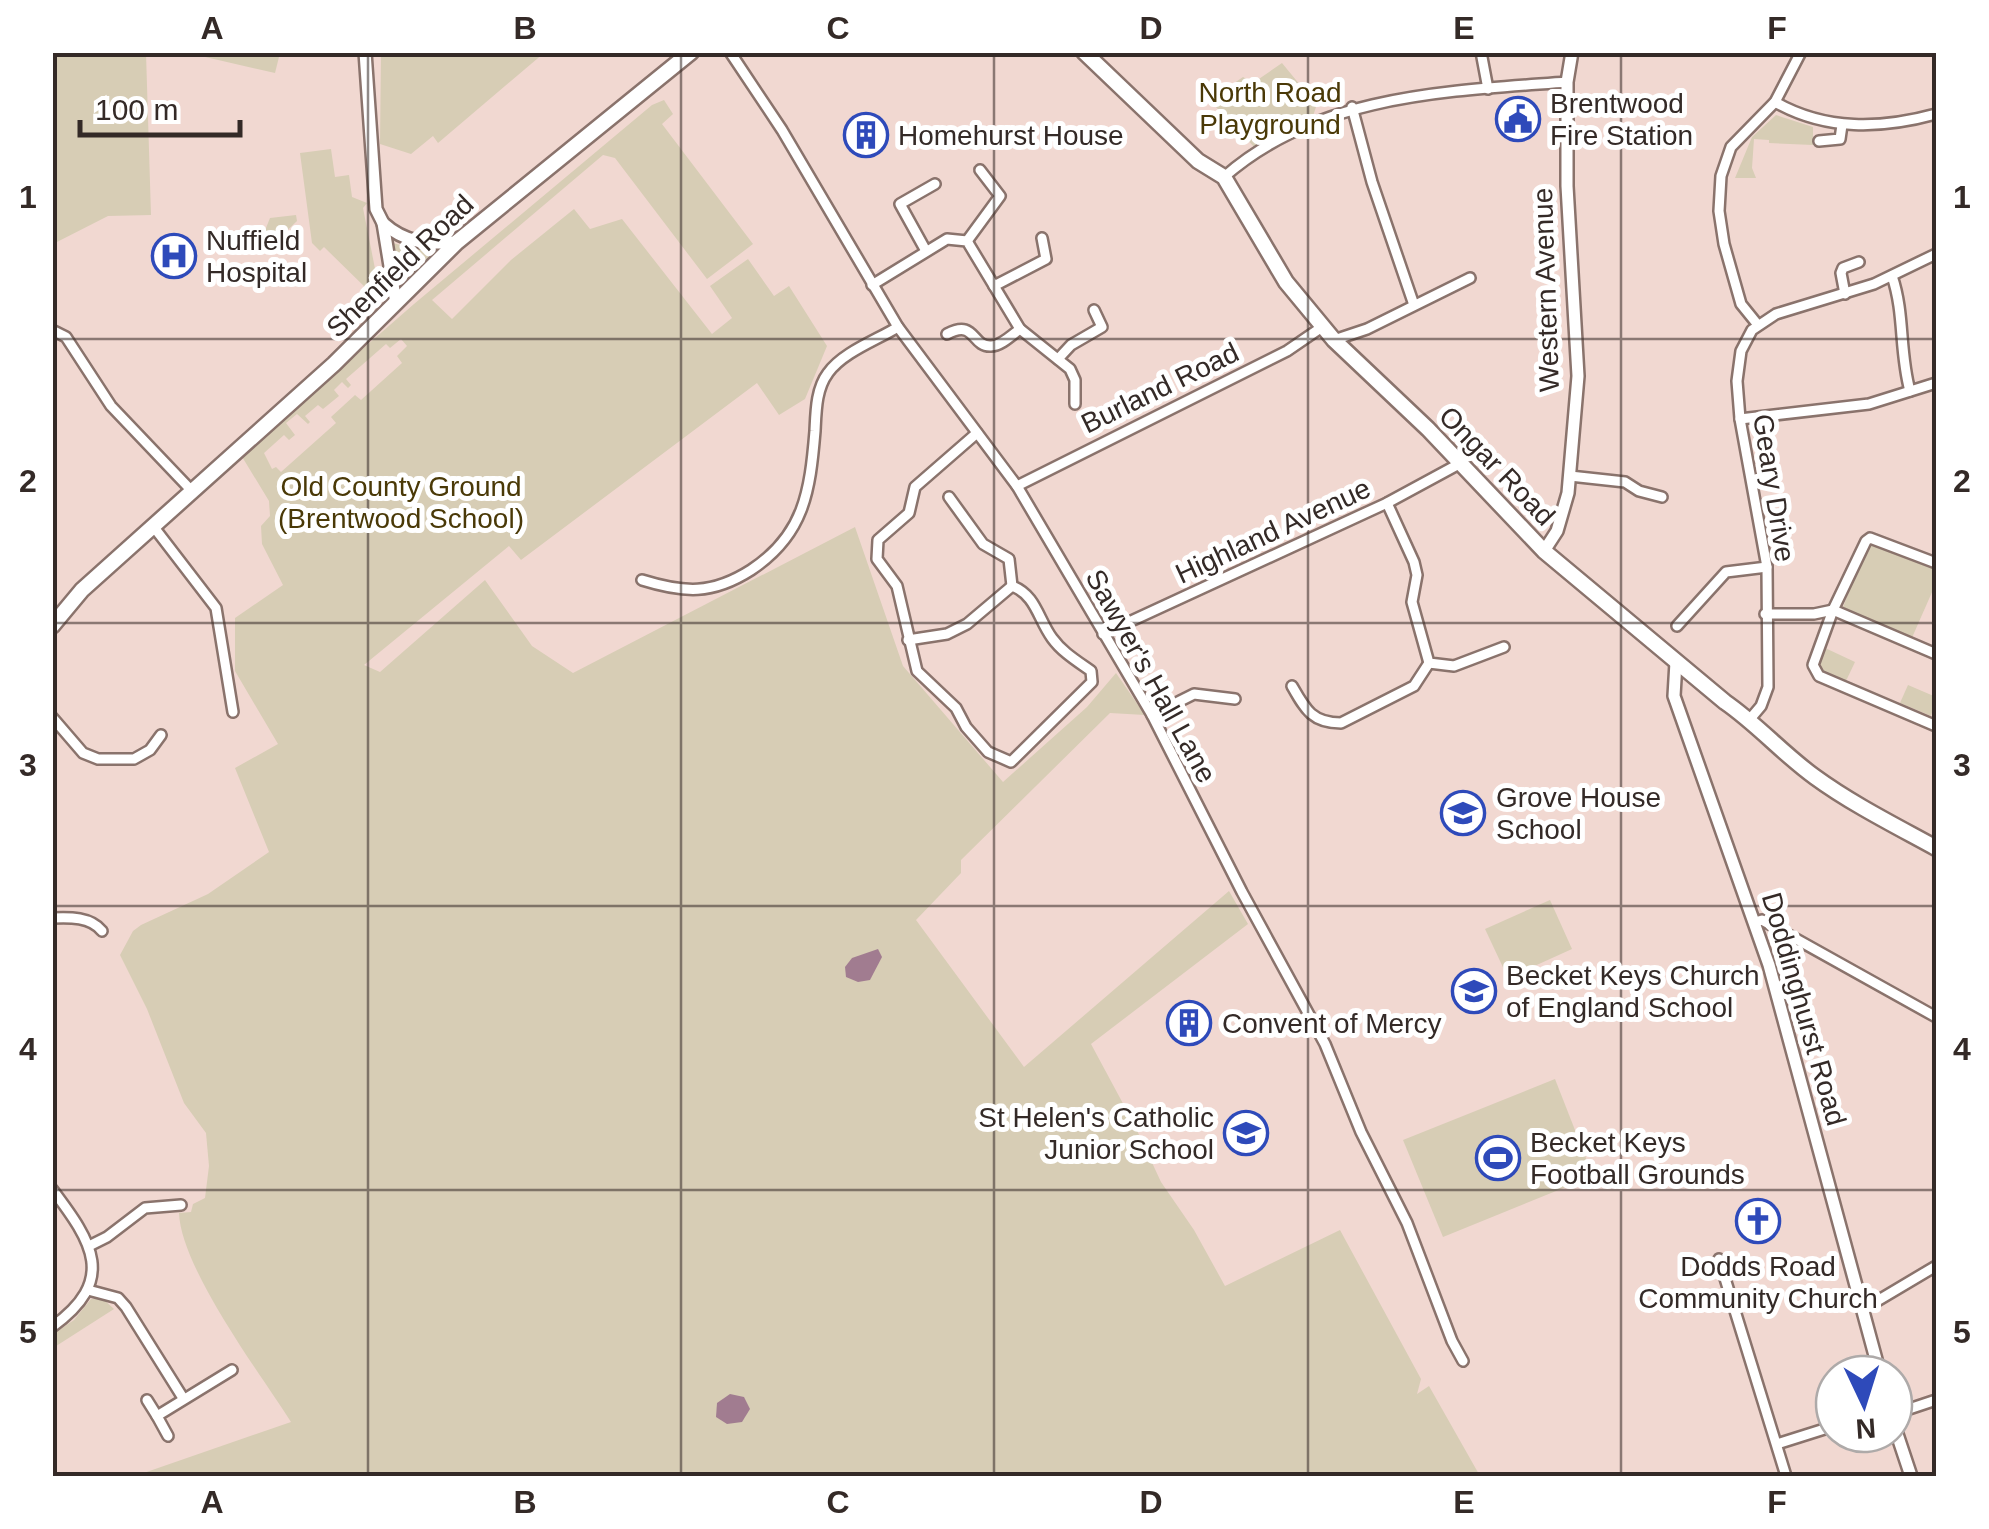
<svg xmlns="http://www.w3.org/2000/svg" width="1989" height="1529" font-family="Arial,sans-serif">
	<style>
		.green { fill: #d7cdb5; fill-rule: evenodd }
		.water { fill: #a17c90 }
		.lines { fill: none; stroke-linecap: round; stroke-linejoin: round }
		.minor-casing { stroke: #8a736c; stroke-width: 14 }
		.tertiary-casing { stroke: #8a736c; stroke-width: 16 }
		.primary-casing { stroke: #8a736c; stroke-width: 19 }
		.minor { stroke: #fff; stroke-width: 9 }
		.tertiary { stroke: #fff; stroke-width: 11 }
		.primary { stroke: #fff; stroke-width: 14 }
		.grid { fill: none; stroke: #342a27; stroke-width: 2.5; stroke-opacity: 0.55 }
		.labels { text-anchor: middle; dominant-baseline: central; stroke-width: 10; stroke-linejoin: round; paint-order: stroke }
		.park-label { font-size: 28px; fill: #4a3907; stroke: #fff }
		.poi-label { font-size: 28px; fill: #342a27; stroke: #fff; text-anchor: start }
		.street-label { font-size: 28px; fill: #342a27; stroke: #fff }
		.neatline { fill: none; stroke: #342a27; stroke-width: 4 }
		.grid-label { font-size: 32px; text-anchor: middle; font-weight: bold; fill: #342a27 }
	</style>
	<rect width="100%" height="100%" fill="#f1d8d1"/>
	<g class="green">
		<path d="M53,52L146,53L151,215L108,216L53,244Z"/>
		<path d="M188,53L280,52V53L275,73Z"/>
		<path d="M381,53V52L544,53L438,143L433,136L411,154L380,144Z"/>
		<path d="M1282,63L1305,91L1313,90L1316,107L1311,122L1258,151L1215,106L1214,97L1243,77L1253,83Z"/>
		<path d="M664,100L673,114L662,124L753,244L707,279L615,158L603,155L432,300L452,319L511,260L574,209L590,229L622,219L712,334L732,318L710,286L748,259L774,296L789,286L827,346L805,399L779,415L757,383L521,560L509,546L364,665L380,672L485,580L532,646L573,673L855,527L903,666L1003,782L1087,707L1116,673L1145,715L1110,713L961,860V873L916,920L1024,1067L1229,891L1248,924L1091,1044L1134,1124L1161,1182L1194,1230L1225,1286L1340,1230L1421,1379L1417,1394L1429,1386L1480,1476H135L291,1422C259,1372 181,1268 179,1213L191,1212L193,1204L205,1198L209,1166L206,1133L184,1103L147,1009L120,955L133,931L141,925L208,894L269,852L235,768L278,744L235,671V618L283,585L262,544L261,526L270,516L269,501L241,455L414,304L652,105ZM401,339L407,346L397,356L402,363L361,400L355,395L331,417L336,423L281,472L276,467L272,469L264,453L284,435L289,440L295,435L286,423L297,414L308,424L310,422L305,416L318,405L323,409L339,396L334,390L342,382L348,388L351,385L346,379L386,344L390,348Z"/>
		<path d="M1776,115L1813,127V145L1769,143V140L1754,139L1752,168L1756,178H1735L1752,137Z"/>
		<path d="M331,149L335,177L349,175L352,197L367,203L363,208L380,294L339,336L333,329L368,290L324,247L320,251L312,243L300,153Z"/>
		<path d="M296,215L297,221L267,250L259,230L266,228L270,218Z"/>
		<path d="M393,243L415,249L440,251L405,287Z"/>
		<path d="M1874,543L1936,570V583L1911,640L1843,607L1865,551Z"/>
		<path d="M1823,647L1855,662L1845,683L1820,672L1817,662Z"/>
		<path d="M1908,685L1936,697L1931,716L1900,703Z"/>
		<path d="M1550,900L1572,949L1508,978L1485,929Z"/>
		<path d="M1555,1079L1593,1176L1443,1237L1403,1140Z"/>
		<path d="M102,1298L114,1309L53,1348V1334L74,1320L91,1299Z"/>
	</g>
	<g class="water">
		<path d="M878,949L882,957L870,980L858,982L846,977L845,967L852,958Z"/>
		<path d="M730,1394L744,1397L750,1409L742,1422L727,1424L716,1417L717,1403Z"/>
	</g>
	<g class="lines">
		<defs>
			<g id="minor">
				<path d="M730,52L782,130L898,327L1017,486L1152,715L1242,892L1325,1044L1361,1132L1407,1223L1452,1341L1463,1361"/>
				<path d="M1481,52L1488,89"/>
				<path d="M1775,102C1826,131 1881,129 1936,114"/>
				<path d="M1352,107L1372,182L1414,305"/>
				<path d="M1819,141L1840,139L1842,125"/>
				<path d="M1224,177C1318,94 1449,91 1567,82"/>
				<path d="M967,241L1000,196L980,170"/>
				<path d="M926,251L900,204L935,184"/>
				<path d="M1892,276C1905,314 1899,351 1910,391"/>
				<path d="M872,285L947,239L967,241L1020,329L1070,369L1075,380V404"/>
				<path d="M994,286L1046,259L1042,238"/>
				<path d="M1845,294L1841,273L1843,268L1859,262"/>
				<path d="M1758,325L1741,304L1724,244L1719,211L1721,176L1731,147L1775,102L1801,52"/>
				<path d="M52,330L66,337L111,406L191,490"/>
				<path d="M947,334C976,319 971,347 991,346C1001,346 1012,335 1020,329"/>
				<path d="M1334,340L1367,329L1470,278"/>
				<path d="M1058,359L1071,345L1102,327L1094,310"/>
				<path d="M1740,419L1869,404L1936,383"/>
				<path d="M1570,476L1625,482L1639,491L1662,497"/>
				<path d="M1017,486L1287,351L1322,327"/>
				<path d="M949,497L983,544L1009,559L1012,586C1036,595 1038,619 1052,638C1062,652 1077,661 1091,671L1092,682L1011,762L988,752L966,727L956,708L917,671L897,586L877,559L878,540L909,513L915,487L977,433"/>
				<path d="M1387,503L1414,562L1417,575L1412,602L1429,663L1454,666L1504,647"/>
				<path d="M153,526L216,608L233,712"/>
				<path d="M1936,563L1870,538L1866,541L1833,610L1813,665L1819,676L1936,726"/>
				<path d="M642,580C684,593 712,595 751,570C804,535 810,492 815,431C816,411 816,389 828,373C843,352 877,340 898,327"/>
				<path d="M1833,610L1936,654"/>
				<path d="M1765,614H1814L1833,610"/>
				<path d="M1677,626L1726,572L1767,567"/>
				<path d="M1103,634L1387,503L1459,464"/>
				<path d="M908,640L947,634L967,624L1012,586"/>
				<path d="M1292,686C1305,709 1312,723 1341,723L1414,686L1429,663"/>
				<path d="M1152,715L1194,694L1235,699"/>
				<path d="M52,717L83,753L98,759H134L150,750L161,735"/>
				<path d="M1750,719L1761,706L1768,687L1767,567L1740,419L1737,381L1741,351L1752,330L1776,314L1874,284L1936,254"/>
				<path d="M52,918C70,917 91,917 102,931"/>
				<path d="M1755,922L1762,920L1936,1017"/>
				<path d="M52,1189C93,1243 117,1280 52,1327"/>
				<path d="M91,1245L107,1237L145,1208L181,1205"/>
				<path d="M1719,1259L1786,1476"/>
				<path d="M88,1290L118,1298L126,1307L183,1398"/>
				<path d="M1862,1310L1936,1266"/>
				<path d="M147,1400L157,1416"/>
				<path d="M1894,1414L1936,1400"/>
				<path d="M168,1436L157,1416L232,1370"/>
				<path d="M1777,1444L1834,1426"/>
			</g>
			<g id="tertiary">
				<path d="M365,52L376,209L383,223L396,303"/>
				<path d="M383,223C405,243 428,245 457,242"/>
				<path d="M1544,551L1557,531L1568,493L1578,376L1567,186V82L1572,52"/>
				<path d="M1676,662L1674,696L1769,965L1880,1374"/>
				<path d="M1894,1425L1911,1476"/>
			</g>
			<g id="primary">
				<path d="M1084,52L1198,161L1224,177L1286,282L1334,340L1428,429L1544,551L1725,702C1757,724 1783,754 1815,777C1852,804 1896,826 1936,848"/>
				<path d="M52,626L82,590L334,364L457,242L691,52"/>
			</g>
		</defs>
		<use href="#minor" class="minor-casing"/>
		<use href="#tertiary" class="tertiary-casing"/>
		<use href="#primary" class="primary-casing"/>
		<use href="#minor" class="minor"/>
		<use href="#tertiary" class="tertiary"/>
		<use href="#primary" class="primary"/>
	</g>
	<path class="grid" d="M368,52V1476M681,52V1476M994,52V1476M1308,52V1476M1621,52V1476M52,339H1936M52,623H1936M52,906H1936M52,1190H1936"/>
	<defs>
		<symbol id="civic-ring" viewBox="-11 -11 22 22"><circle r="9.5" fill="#fff" stroke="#2e4aba" stroke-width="1.5"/><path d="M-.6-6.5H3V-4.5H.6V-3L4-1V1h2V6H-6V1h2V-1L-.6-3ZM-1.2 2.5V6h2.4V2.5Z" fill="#2e4aba"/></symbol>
		<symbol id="building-ring" viewBox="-11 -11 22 22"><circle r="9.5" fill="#fff" stroke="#2e4aba" stroke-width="1.5"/><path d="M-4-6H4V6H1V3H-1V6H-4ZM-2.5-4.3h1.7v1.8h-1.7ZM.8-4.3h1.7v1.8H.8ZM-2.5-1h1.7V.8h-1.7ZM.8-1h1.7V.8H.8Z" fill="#2e4aba"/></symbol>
		<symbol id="hospital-ring" viewBox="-11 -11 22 22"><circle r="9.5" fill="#fff" stroke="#2e4aba" stroke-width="1.5"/><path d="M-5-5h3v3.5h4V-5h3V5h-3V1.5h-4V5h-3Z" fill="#2e4aba"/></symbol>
		<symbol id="school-ring" viewBox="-11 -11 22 22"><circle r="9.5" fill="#fff" stroke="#2e4aba" stroke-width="1.5"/><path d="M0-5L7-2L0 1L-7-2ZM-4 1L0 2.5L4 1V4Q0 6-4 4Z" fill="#2e4aba"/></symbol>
		<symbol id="stadium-ring" viewBox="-11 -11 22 22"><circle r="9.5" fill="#fff" stroke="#2e4aba" stroke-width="1.5"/><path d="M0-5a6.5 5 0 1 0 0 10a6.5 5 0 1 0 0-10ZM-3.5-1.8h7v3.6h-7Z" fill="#2e4aba"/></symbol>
		<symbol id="church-ring" viewBox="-11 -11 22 22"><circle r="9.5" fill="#fff" stroke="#2e4aba" stroke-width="1.5"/><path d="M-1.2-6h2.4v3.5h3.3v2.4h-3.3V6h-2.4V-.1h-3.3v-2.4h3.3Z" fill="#2e4aba"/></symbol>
	</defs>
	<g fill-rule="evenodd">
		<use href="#civic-ring" x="1493" y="94" width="50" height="50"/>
		<use href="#building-ring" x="841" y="110" width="50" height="50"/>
		<use href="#hospital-ring" x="149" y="231" width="50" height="50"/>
		<use href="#school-ring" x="1438" y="788" width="50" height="50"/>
		<use href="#school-ring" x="1449" y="966" width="50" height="50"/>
		<use href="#building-ring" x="1164" y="998" width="50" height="50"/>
		<use href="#school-ring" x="1221" y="1108" width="50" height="50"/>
		<use href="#stadium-ring" x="1473" y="1133" width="50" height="50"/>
		<use href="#church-ring" x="1733" y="1196" width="50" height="50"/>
	</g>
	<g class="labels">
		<g class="park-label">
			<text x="1270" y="92">North Road<tspan x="1270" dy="32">Playground</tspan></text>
			<text x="401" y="486">Old County Ground<tspan x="401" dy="32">(Brentwood School)</tspan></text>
		</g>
		<g class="poi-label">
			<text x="1550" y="103">Brentwood<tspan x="1550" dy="32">Fire Station</tspan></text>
			<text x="898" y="135">Homehurst House</text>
			<text x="206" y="240">Nuffield<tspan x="206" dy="32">Hospital</tspan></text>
			<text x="1496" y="797">Grove House<tspan x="1496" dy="32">School</tspan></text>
			<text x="1506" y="975">Becket Keys Church<tspan x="1506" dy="32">of England School</tspan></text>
			<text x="1222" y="1023">Convent of Mercy</text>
			<text x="1214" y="1117" text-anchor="end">St Helen's Catholic<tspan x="1214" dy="32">Junior School</tspan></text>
			<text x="1530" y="1142">Becket Keys<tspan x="1530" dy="32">Football Grounds</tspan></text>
			<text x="1758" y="1266" text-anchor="middle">Dodds Road<tspan x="1758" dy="32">Community Church</tspan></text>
		</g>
		<g class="street-label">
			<text transform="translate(400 266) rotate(-44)">Shenfield Road</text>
			<text transform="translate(1546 290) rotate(-92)">Western Avenue</text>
			<text transform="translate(1160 388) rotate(-26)">Burland Road</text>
			<text transform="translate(1497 466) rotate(46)">Ongar Road</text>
			<text transform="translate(1774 488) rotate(81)">Geary Drive</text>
			<text transform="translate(1273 531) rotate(-25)">Highland Avenue</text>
			<text transform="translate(1151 676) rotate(61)">Sawyer's Hall Lane</text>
			<text transform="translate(1804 1009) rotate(74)">Doddinghurst Road</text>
		</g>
	</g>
	<rect width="1989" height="1529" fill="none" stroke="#ffffff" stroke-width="110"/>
	<g transform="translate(1864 1404) rotate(176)"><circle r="48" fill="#ffffff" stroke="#aeaaa9" stroke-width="2.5"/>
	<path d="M0-8L18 38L0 25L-18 38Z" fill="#2e4aba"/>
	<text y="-15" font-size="28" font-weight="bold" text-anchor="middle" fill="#342a27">N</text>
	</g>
	<path d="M80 120v15h160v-15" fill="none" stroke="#342a27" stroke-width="5"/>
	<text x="95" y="120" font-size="30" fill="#342a27" stroke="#ffffff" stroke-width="8" paint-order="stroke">100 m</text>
	<rect x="55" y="55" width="1879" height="1419" class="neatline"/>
	<g class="grid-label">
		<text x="212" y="39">A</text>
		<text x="525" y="39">B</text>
		<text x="838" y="39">C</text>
		<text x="1151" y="39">D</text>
		<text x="1464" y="39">E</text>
		<text x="1777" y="39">F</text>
		<text x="28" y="208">1</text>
		<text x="1962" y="208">1</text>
		<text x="28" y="492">2</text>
		<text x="1962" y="492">2</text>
		<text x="28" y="776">3</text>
		<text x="1962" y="776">3</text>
		<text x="28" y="1060">4</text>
		<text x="1962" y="1060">4</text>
		<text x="28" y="1343">5</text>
		<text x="1962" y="1343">5</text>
		<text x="212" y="1513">A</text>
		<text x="525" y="1513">B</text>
		<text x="838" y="1513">C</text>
		<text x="1151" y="1513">D</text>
		<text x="1464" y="1513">E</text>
		<text x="1777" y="1513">F</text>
	</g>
</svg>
